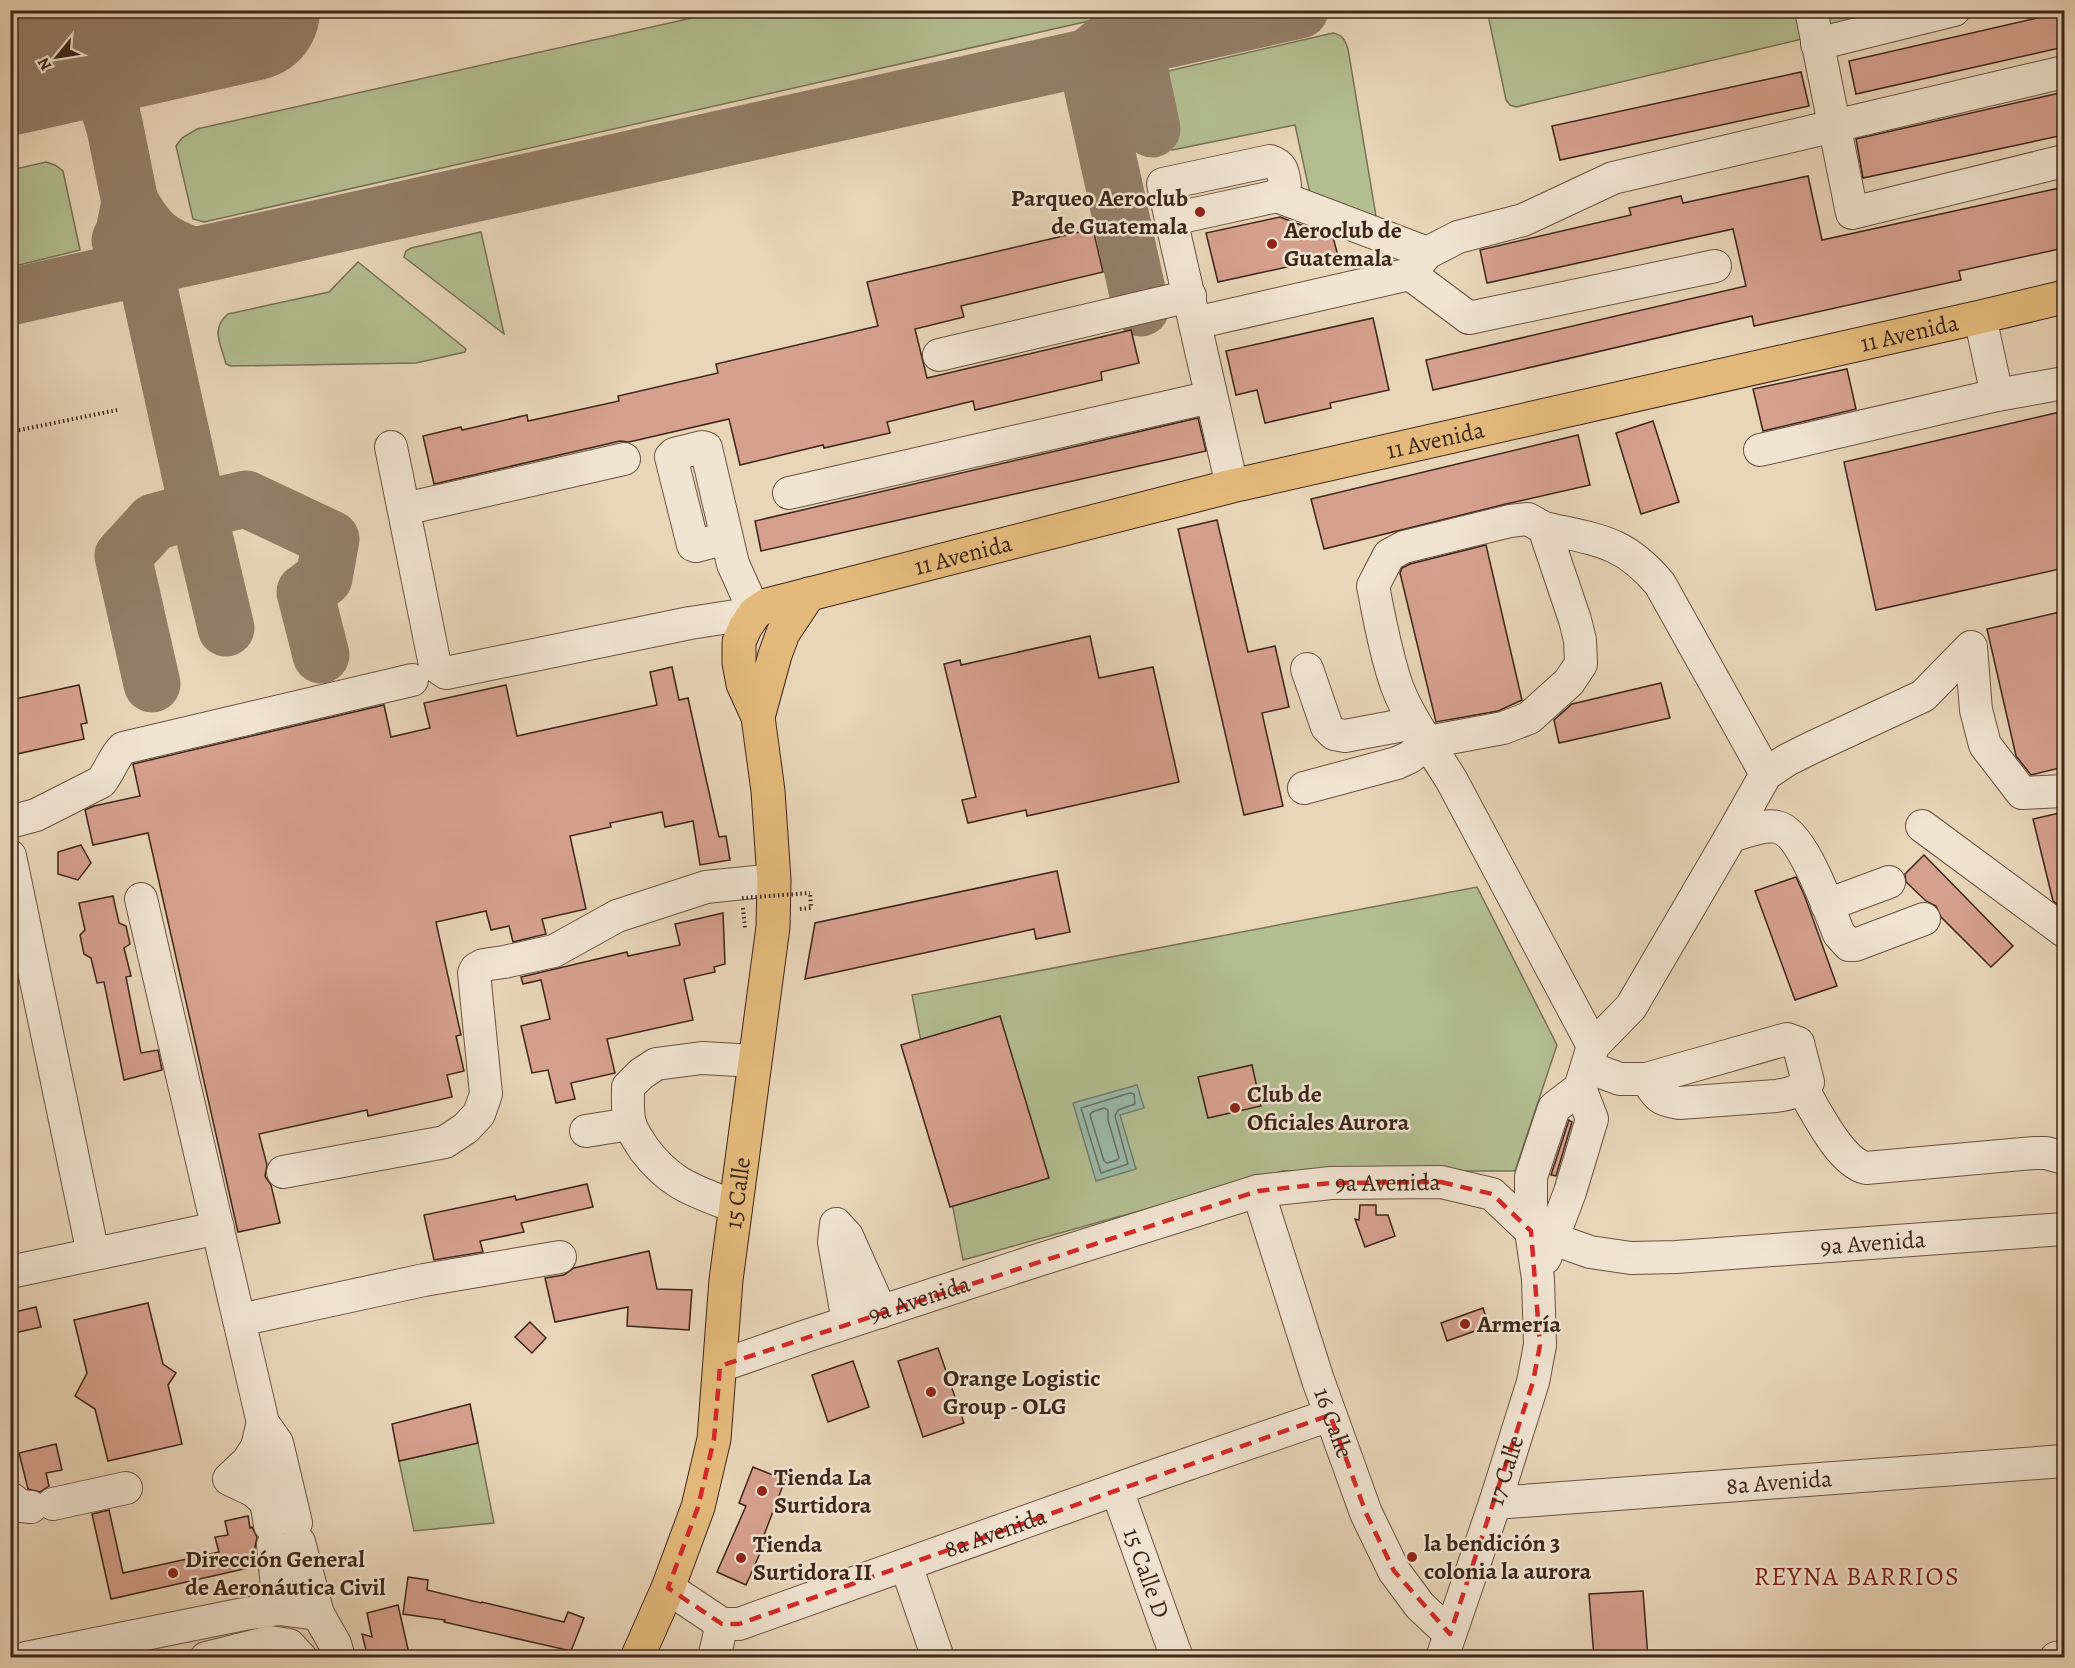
<svg xmlns="http://www.w3.org/2000/svg" width="2075" height="1668" font-family="Alegreya,serif">
	<style>
		.green { fill: #b3be91; stroke: #787255; stroke-width: 1.5 }
		.water { fill: #99b9a9; stroke: #747e6f; stroke-width: 1.5 }
		.lines { fill: none; stroke-linecap: round; stroke-linejoin: round }
		.shore { stroke: #6b7061; stroke-width: 1.5 }
		.taxiway { stroke: #937e68; stroke-width: 57 }
		.runway { stroke: #937e68; stroke-width: 142 }
		.building { fill: #d6a08e; stroke: #3d2619; stroke-width: 1.5 }
		.minor-casing { stroke: #685241; stroke-width: 34 }
		.major-casing { stroke: #3d2619; stroke-width: 35 }
		.path { stroke: #3d2619; stroke-width: 4; stroke-dasharray: 1.5 3; stroke-linecap: butt }
		.minor { stroke: #f1e4d1; stroke-width: 32 }
		.major { stroke: #e4ba7c; stroke-width: 33 }
		.path-bridge { stroke: #3d2619; stroke-width: 4; stroke-dasharray: 1.5 3; stroke-linecap: butt }
		.marked { fill: none; stroke: #d62828; stroke-width: 4.5; stroke-dasharray: 12 8; stroke-linejoin: round }
		.poi-dot { fill: #8f2418; stroke: #f1e4d1; stroke-width: 2 }
		.labels { text-anchor: middle; dominant-baseline: central; stroke-width: 5; stroke-linejoin: round; paint-order: stroke }
		.poi-label { font-size: 24px; font-weight: bold; fill: #3d2619; stroke: #f1e4d1; text-anchor: start }
		.street-label { font-size: 24px; fill: #3d2619; stroke: #f1e4d1 }
		.neighbourhood-label { font-size: 26px; letter-spacing: 1.5px; fill: #7a1f14; stroke: #f1e4d1 }
	</style>
	<rect width="100%" height="100%" fill="#e9d5b8"/>
	<filter id="stains"><feTurbulence type="fractalNoise" baseFrequency=".00333" numOctaves="4"/><feColorMatrix values="0 0 0 0 .2 0 0 0 0 .09 0 0 0 0 .02 0 0 0 .5 -.17"/></filter>
	<radialGradient id="worn" r=".72"><stop offset=".6" stop-color="#630" stop-opacity="0"/><stop offset="1" stop-color="#630" stop-opacity=".3"/></radialGradient>
	<g class="green">
		<path d="M1487,10L1795,11L1802,39L1516,107L1510,105L1506,100Z"/>
		<path d="M723,11H1099L1098,14L1089,21L204,222L193,219L176,146L182,138L197,129Z"/>
		<path d="M1823,11H1913L1833,27L1828,23Z"/>
		<path d="M1333,33C1343,35 1345,40 1348,49L1377,222L1311,198L1295,125L1172,150L1155,74Z"/>
		<path d="M46,162L55,165L63,171L80,250L11,267V170Z"/>
		<path d="M481,232L504,334L404,257L406,251L411,248Z"/>
		<path d="M358,262L466,349L465,352L416,363L231,366L226,364C221,344 210,329 228,314L329,292Z"/>
		<path d="M1477,887L1557,1045L1515,1171H1283L963,1260L912,995Z"/>
		<path d="M478,1443L494,1523L414,1531L399,1461Z"/>
	</g>
	<path class="water" d="M1137,1085L1144,1108L1120,1115L1136,1169L1096,1181L1073,1103Z"/>
	<g class="lines">
		<g class="shore">
			<path d="M1130,1093L1134,1094L1135,1104L1118,1110L1115,1116L1128,1164L1101,1173L1081,1108Z"/>
			<path d="M1104,1108L1108,1110V1120L1119,1158L1117,1160L1107,1163L1104,1161L1090,1115L1092,1112Z"/>
		</g>
		<g class="taxiway">
			<path d="M1116,34L1086,59L1141,308"/>
			<path d="M1135,48L1152,129"/>
			<path d="M62,52L82,61L95,77L105,99L114,123L130,202L124,232L120,240"/>
			<path d="M113,122C107,80 102,63 139,35"/>
			<path d="M10,297L1300,10"/>
			<path d="M226,628L198,510L246,499L331,539L324,578L305,592L321,655"/>
			<path d="M152,684L123,556L154,522L198,510L130,202C149,235 158,243 194,256"/>
		</g>
		<path class="runway" d="M10,64L249,10"/>
	</g>
	<g class="building">
		<path d="M2064,12V47L1856,94L1849,61Z"/>
		<path d="M1801,72L1809,106L1560,160L1552,126Z"/>
		<path d="M2064,92V135L1863,178L1856,139Z"/>
		<path d="M1808,176L1822,240L2064,187V248L1959,271L1961,280L1754,326L1752,316L1433,390L1426,360L1746,286L1733,229L1487,283L1480,250L1631,215L1629,208L1681,196L1683,203Z"/>
		<path d="M1280,217L1333,237L1338,256L1218,282L1206,233Z"/>
		<path d="M1093,229L1103,272L961,306L964,317L915,329L927,378L1131,330L1139,363L1101,372L1102,380L975,410L973,401L887,422L890,433L824,448L823,445L740,465L729,419L629,442L620,441L434,484L423,436L461,427L462,430L527,415L528,421L619,401L618,396L718,373L716,364L878,326L867,282Z"/>
		<path d="M1373,318L1389,390L1330,403L1331,408L1265,423L1257,390L1236,395L1226,351Z"/>
		<path d="M1847,369L1856,409L1763,431L1753,389Z"/>
		<path d="M2064,411V568L1876,610L1844,462Z"/>
		<path d="M1198,418L1206,451L761,551L755,521Z"/>
		<path d="M1653,421L1679,502L1641,514L1616,433Z"/>
		<path d="M1578,435L1590,485L1506,504L1324,549L1311,499Z"/>
		<path d="M1217,520L1248,652L1275,646L1289,707L1262,713L1283,806L1244,815L1178,529Z"/>
		<path d="M1486,545L1522,700L1498,711L1436,722L1400,573L1402,568L1410,564Z"/>
		<path d="M2064,611V767L2031,775L2016,756L1987,629Z"/>
		<path d="M1090,636L1099,678L1153,667L1179,782L1027,816L1026,810L968,823L962,800L976,797L944,664L960,660L961,665Z"/>
		<path d="M672,667L679,700L688,698L719,837L726,836L730,860L700,865L693,821L665,827L662,812L610,823L611,827L570,836L586,909L542,919L546,934L513,942L509,926L491,930L486,911L436,922L461,1035L456,1036L464,1071L447,1075L452,1097L368,1116L367,1110L259,1134L267,1165L265,1176L271,1185L280,1223L238,1232L148,833L93,845L85,810L94,806L140,796L133,764L384,705L391,737L430,728L424,703L506,685L517,736L657,705L650,672Z"/>
		<path d="M1661,683L1670,718L1559,743L1554,720L1572,704Z"/>
		<path d="M79,685L87,723L81,724L84,739L17,754L10,723V700Z"/>
		<path d="M2064,812V909L2053,901L2033,819Z"/>
		<path d="M81,845L91,863L78,880L58,874V852Z"/>
		<path d="M1924,855L2013,946L1991,967L1941,917L1936,906L1926,901L1906,882L1905,874Z"/>
		<path d="M1057,871L1070,932L1036,939L1034,929L805,979L815,923Z"/>
		<path d="M1796,877L1805,897L1837,986L1795,1000L1755,891Z"/>
		<path d="M113,896L119,923L126,926L130,944L124,948L131,976L126,977L141,1053L158,1050L162,1070L124,1080L104,982L97,983L91,958L84,954L80,935L85,930L79,903Z"/>
		<path d="M723,913L725,964L714,967L715,972L684,979L693,1020L607,1039L615,1073L571,1083L575,1099L556,1103L548,1070L532,1073L521,1026L550,1019L541,980L523,984L521,977L627,952L628,956L680,945L675,924Z"/>
		<path d="M1000,1016L1049,1178L950,1207L901,1045Z"/>
		<path d="M1252,1065L1261,1106L1208,1118L1198,1077Z"/>
		<path d="M1569,1120L1572,1122L1556,1176L1551,1175Z"/>
		<path d="M587,1184L593,1207L521,1223L524,1232L480,1241L483,1252L434,1260L424,1215L515,1196L516,1200Z"/>
		<path d="M1360,1205H1376V1215H1388L1395,1236L1365,1247L1355,1219L1359,1220Z"/>
		<path d="M649,1251L657,1289L692,1290L689,1330L627,1326L628,1307L555,1322L545,1278L564,1275L574,1268Z"/>
		<path d="M148,1303L163,1364L176,1373L168,1385L182,1444L108,1461L95,1409L75,1396L87,1373L74,1320Z"/>
		<path d="M36,1307L41,1327L10,1334V1313Z"/>
		<path d="M1483,1308L1489,1326L1447,1341L1441,1323Z"/>
		<path d="M530,1322L546,1338L532,1353L515,1337Z"/>
		<path d="M938,1348L964,1423L923,1437L898,1361Z"/>
		<path d="M853,1361L869,1407L828,1422L812,1375Z"/>
		<path d="M470,1404L478,1443L399,1461L392,1424Z"/>
		<path d="M56,1444L62,1470L46,1473L49,1486L40,1492L28,1489L19,1453Z"/>
		<path d="M753,1467L785,1480L761,1543L764,1544L746,1585L717,1572L746,1506L739,1503Z"/>
		<path d="M109,1510L123,1573L219,1552L215,1537L228,1535L225,1521L248,1516L250,1528L252,1527L257,1537L255,1547L257,1566L111,1599L92,1514Z"/>
		<path d="M408,1577L428,1580L427,1590L481,1603L482,1602L564,1622L568,1612L584,1618L571,1651L444,1622L445,1620L403,1614Z"/>
		<path d="M1643,1591L1648,1658H1594L1589,1594Z"/>
		<path d="M398,1605L410,1658H368L362,1634L372,1637L367,1613Z"/>
	</g>
	<g class="lines">
		<defs>
			<g id="minor">
				<path d="M1811,10L1852,213L2064,161"/>
				<path d="M1817,44L1954,10"/>
				<path d="M1277,196L1427,253"/>
				<path d="M1172,219L1277,196L1285,185C1283,173 1283,165 1270,161L1163,184L1232,486"/>
				<path d="M1410,274L1427,253L1458,237L1523,220L1613,178L2064,72"/>
				<path d="M1980,317L1997,395"/>
				<path d="M1195,323L1410,274L1469,318L1715,266"/>
				<path d="M939,355L1190,296"/>
				<path d="M391,447L435,665L446,673L690,623L755,613L733,564L706,448L702,447L674,454L671,457L693,545L696,546L727,538"/>
				<path d="M1760,450L1997,395L2064,383"/>
				<path d="M789,493L1211,397"/>
				<path d="M404,509L624,459"/>
				<path d="M1544,528C1597,540 1623,540 1660,584L1766,774"/>
				<path d="M1307,669L1327,727L1334,734L1345,736L1414,723"/>
				<path d="M1304,788L1397,763L1410,757L1428,742L1503,728L1529,718L1569,682L1581,664L1580,640L1575,620L1544,528L1528,519L1510,521L1404,547L1389,555L1373,586C1379,617 1387,660 1398,689C1411,722 1434,751 1452,781L1593,1046"/>
				<path d="M10,822L36,815L101,782C110,771 113,758 123,748L412,680"/>
				<path d="M1922,826L2064,931"/>
				<path d="M1731,836L1766,774L1787,760L1811,748L1923,696L1971,647L1976,710L1985,745L2022,793L2064,791"/>
				<path d="M10,856L93,1254"/>
				<path d="M141,899L263,1423L277,1443L296,1523"/>
				<path d="M1827,905L1889,882"/>
				<path d="M1587,1067L1620,1079H1646L1787,1039L1798,1043L1808,1082C1799,1092 1789,1094 1776,1096L1679,1103C1658,1100 1657,1095 1646,1079"/>
				<path d="M1802,1088C1816,1111 1840,1162 1866,1168L2034,1153H2046L2064,1158"/>
				<path d="M586,1131L630,1124"/>
				<path d="M283,1172L445,1142L466,1128L479,1114L486,1094L474,973L476,969L483,965L504,962L554,951L617,916L706,887L774,880"/>
				<path id="s1" d="M1258,1191L1318,1380L1366,1513L1394,1571L1420,1606L1450,1634"/>
				<path d="M736,1207C695,1191 672,1186 644,1149C639,1141 633,1133 630,1124C627,1113 628,1099 628,1087L641,1074L656,1064L702,1058L755,1061"/>
				<path d="M1545,1258L1570,1192L1592,1119L1580,1088"/>
				<path d="M10,1272L218,1228"/>
				<path d="M240,1320L424,1280L560,1257"/>
				<path d="M848,1322L834,1242L836,1224L847,1236L881,1312"/>
				<path id="s2" d="M720,1366L806,1336L1032,1262L1258,1191L1331,1183L1441,1182L1492,1194L1531,1231L1590,1252L1631,1258L1676,1257L2064,1229"/>
				<path d="M262,1426L257,1447L270,1525"/>
				<path d="M257,1447L248,1461L229,1479L254,1491L265,1501"/>
				<path id="s3" d="M1117,1490L1177,1658"/>
				<path d="M10,1498L21,1506L31,1507"/>
				<path id="s4" d="M1495,1503L2064,1461"/>
				<path d="M53,1504L126,1488"/>
				<path d="M299,1542L318,1614L335,1644L339,1658"/>
				<path d="M273,1545L279,1609"/>
				<path d="M906,1565L938,1658"/>
				<path id="s5" d="M668,1588L722,1624H739L1159,1474L1330,1415"/>
				<path d="M26,1658L244,1614L279,1609L318,1614"/>
				<path d="M206,1658L270,1642L289,1645L301,1658"/>
				<path d="M714,1658L722,1624"/>
				<path id="s6" d="M1442,1658L1495,1503L1533,1382L1540,1345L1538,1279L1531,1231V1177L1554,1108L1580,1088L1593,1046L1631,1007L1731,836C1745,832 1763,824 1777,827C1803,832 1829,910 1839,934L1849,945H1855L1924,919"/>
				<path d="M2056,1658L2064,1657"/>
			</g>
			<g id="major">
				<path d="M758,717L775,655L783,633L809,594"/>
				<path id="s7" d="M637,1658L668,1588L698,1507L714,1439L726,1280L773,927L774,880L768,791L758,717L743,684L739,663V642L745,628L755,613L767,605L1232,486L1980,317L2064,297"/>
			</g>
		</defs>
		<use href="#minor" class="minor-casing"/>
		<use href="#major" class="major-casing"/>
		<g class="path">
			<path d="M10,432L117,410"/>
			<path d="M743,908L745,929"/>
			<path d="M800,909L811,908L810,893"/>
		</g>
		<use href="#minor" class="minor"/>
		<use href="#major" class="major"/>
		<path class="path-bridge" d="M742,898L810,893"/>
	</g>
	<path class="marked" d="M1441,1182L1492,1194L1531,1231L1540,1345L1533,1382L1450,1634L1394,1571L1366,1513L1330,1415L739,1624H722L668,1588L698,1507L714,1439L720,1366L1258,1191L1331,1183Z"/>
	<g class="poi-dot">
		<circle cx="1200" cy="212" r="6"/>
		<circle cx="1272" cy="244" r="6"/>
		<circle cx="1235" cy="1108" r="6"/>
		<circle cx="1465" cy="1324" r="6"/>
		<circle cx="931" cy="1392" r="6"/>
		<circle cx="762" cy="1491" r="6"/>
		<circle cx="1412" cy="1557" r="6"/>
		<circle cx="741" cy="1558" r="6"/>
		<circle cx="173" cy="1573" r="6"/>
	</g>
	<g class="labels">
		<g class="poi-label">
			<text x="1188" y="198" text-anchor="end">Parqueo Aeroclub<tspan x="1188" dy="28">de Guatemala</tspan></text>
			<text x="1284" y="230">Aeroclub de<tspan x="1284" dy="28">Guatemala</tspan></text>
			<text x="1247" y="1094">Club de<tspan x="1247" dy="28">Oficiales Aurora</tspan></text>
			<text x="1477" y="1324">Armería</text>
			<text x="943" y="1378">Orange Logistic<tspan x="943" dy="28">Group - OLG</tspan></text>
			<text x="774" y="1477">Tienda La<tspan x="774" dy="28">Surtidora</tspan></text>
			<text x="1424" y="1543">la bendición 3<tspan x="1424" dy="28">colonia la aurora</tspan></text>
			<text x="753" y="1544">Tienda<tspan x="753" dy="28">Surtidora II</tspan></text>
			<text x="185" y="1559">Dirección General<tspan x="185" dy="28">de Aeronáutica Civil</tspan></text>
		</g>
		<g class="street-label">
			<text stroke="none"><textPath href="#s7" startOffset="2260">11 Avenida</textPath></text>
			<text stroke="none"><textPath href="#s7" startOffset="1774">11 Avenida</textPath></text>
			<text stroke="none"><textPath href="#s7" startOffset="1288">11 Avenida</textPath></text>
			<text stroke="none"><textPath href="#s2" startOffset="696">9a Avenida</textPath></text>
			<text stroke="none"><textPath href="#s7" startOffset="480">15 Calle</textPath></text>
			<text stroke="none"><textPath href="#s2" startOffset="1202">9a Avenida</textPath></text>
			<text stroke="none"><textPath href="#s2" startOffset="210">9a Avenida</textPath></text>
			<text stroke="none"><textPath href="#s1" startOffset="244">16 Calle</textPath></text>
			<text stroke="none"><textPath href="#s6" startOffset="198">17 Calle</textPath></text>
			<text stroke="none"><textPath href="#s4" startOffset="285">8a Avenida</textPath></text>
			<text stroke="none"><textPath href="#s5" startOffset="354">8a Avenida</textPath></text>
			<text stroke="none"><textPath href="#s3" startOffset="88">15 Calle D</textPath></text>
		</g>
		<g class="neighbourhood-label">
			<text x="1857" y="1576">REYNA BARRIOS</text>
		</g>
	</g>
	<rect width="2075" height="1668" fill="none" stroke="#e9d5b8" stroke-width="36"/>
	<rect x="12" y="12" width="2051" height="1644" fill="none" stroke="#3d2619" stroke-width="3"/>
	<rect x="18" y="18" width="2039" height="1632" fill="none" stroke="#3d2619" stroke-width="1.5"/>
	<g transform="translate(57 57) rotate(240)" stroke="#f1e4d1" stroke-width="4.5" paint-order="stroke">
	<path d="M0-4.5L10 22L0 15L-10 22Z" fill="#3d2619"/>
	<text y="-9" font-size="16" font-weight="bold" text-anchor="middle" fill="#3d2619">N</text>
	</g>
	<rect width="100%" height="100%" filter="url(#stains)"/>
	<rect width="100%" height="100%" fill="url(#worn)"/>
</svg>
